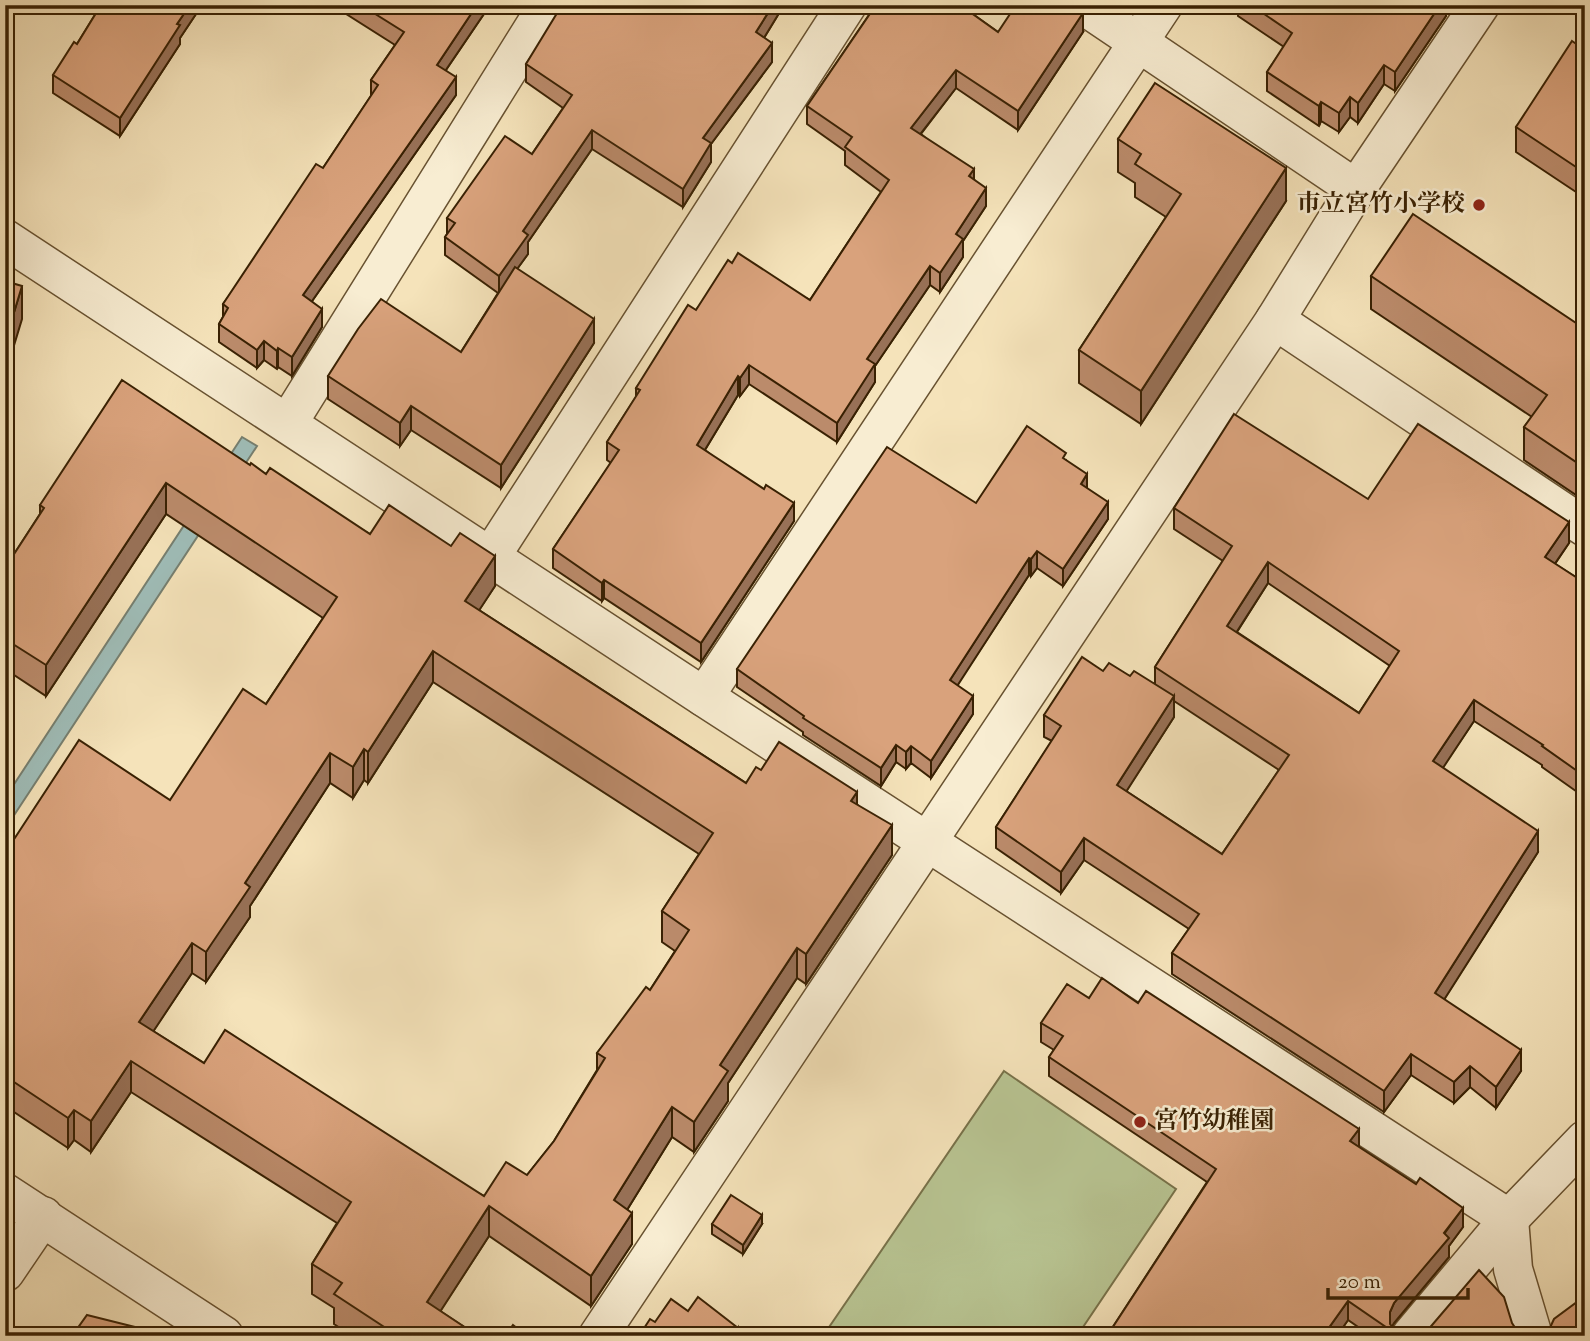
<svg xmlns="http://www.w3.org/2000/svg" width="1590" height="1341" font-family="'Sorts Mill Goudy','Noto Serif JP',serif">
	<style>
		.green { fill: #b8c492; stroke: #78724a; stroke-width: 2 }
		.water { fill: #9fbdb8; stroke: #767f70; stroke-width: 2 }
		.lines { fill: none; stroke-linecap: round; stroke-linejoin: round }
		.minor-casing { stroke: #685231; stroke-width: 41 }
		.minor { stroke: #f8edd2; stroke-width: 38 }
		.wall { fill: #bb8b6b; stroke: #392103; stroke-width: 2; fill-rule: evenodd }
		.shaded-wall { fill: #987157; stroke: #392103; stroke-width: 2 }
		.building { fill: #d9a27c; stroke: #392103; stroke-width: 2; fill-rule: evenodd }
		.poi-dot { fill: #8f2418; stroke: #f8edd2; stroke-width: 2.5 }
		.labels { text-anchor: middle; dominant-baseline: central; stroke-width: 5; stroke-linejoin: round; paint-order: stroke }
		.poi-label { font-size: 24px; font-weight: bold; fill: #392103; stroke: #f8edd2; text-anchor: end }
	</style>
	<rect width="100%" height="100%" fill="#f5e3ba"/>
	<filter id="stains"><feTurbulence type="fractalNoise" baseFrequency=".00286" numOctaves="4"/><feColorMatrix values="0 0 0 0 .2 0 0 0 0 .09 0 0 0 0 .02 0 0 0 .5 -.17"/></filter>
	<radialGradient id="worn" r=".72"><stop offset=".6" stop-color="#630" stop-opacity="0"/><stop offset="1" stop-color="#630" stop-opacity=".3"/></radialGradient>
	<path class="green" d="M1004,1071L1176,1189L1077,1336H823Z"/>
	<path class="water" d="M242,437L257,446L5,829V798Z"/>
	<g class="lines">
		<defs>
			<g id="minor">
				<path d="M1083,5L1356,189"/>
				<path d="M5,239L704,697L1509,1219"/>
				<path d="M1275,320L1585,527"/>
				<path d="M288,423L548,5"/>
				<path d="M491,556L847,5"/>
				<path d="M704,697L1163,5"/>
				<path d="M5,1193L224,1336"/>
				<path d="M1509,1219L1513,1269L1533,1336"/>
				<path d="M5,1272L43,1216"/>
				<path d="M598,1336L1275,320L1356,189L1480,5"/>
				<path d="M1411,1336L1509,1219L1585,1140"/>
			</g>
		</defs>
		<use href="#minor" class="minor-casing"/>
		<use href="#minor" class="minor"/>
	</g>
	<g class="wall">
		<path d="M101,5H202L180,38V44L120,136L53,93V75L77,44Z"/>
		<path d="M332,5H490L446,70L456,95L312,301L322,327L292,376L278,367L277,369L264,360L257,368L219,342V324L223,317V304L323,168L371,96V80L395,45Z"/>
		<path d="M566,5H784L764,38L772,62L711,144V162L683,207L592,149L528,242V254L517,269L594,343L501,488L411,430L400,446L328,399V376L461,352L498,293L445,255V237L447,234V218L532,154L563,108L526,82V64Z"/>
		<path d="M868,5H960L998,32H1083L1018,130L956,88L921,134L974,179L986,206L963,241V257L940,292L930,285L875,366V382L837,442L749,384L740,396L738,395L705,450L794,521L701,662L604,598L602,601L553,568V549L611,463L607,460V442L636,397V388L732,263L810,300L881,192L845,165V151L807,124V106L873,9Z"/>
		<path d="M1238,5H1446V16L1395,91L1384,84L1358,123L1350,117L1339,132L1321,121L1319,126L1267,91V72L1284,47L1238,16Z"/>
		<path d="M1585,50V198L1516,152V127Z"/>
		<path d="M1118,139L1286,201L1141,424L1079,383V350L1166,217L1135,197V183L1118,172Z"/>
		<path d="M1371,276L1585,329V501L1524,460V427L1532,417L1371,309Z"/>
		<path d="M1066,460L1108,519L1063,586L1037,568L1031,576L1029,575L957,685L973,714L931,778L911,763L906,769L896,762L881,786L803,735V732L737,687V669L976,503Z"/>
		<path d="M250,465L370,534L495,586L479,610L746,783L761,770L857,804L892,855L806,984L797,978L728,1083V1101L694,1152L672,1137L627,1210L632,1244L591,1306L489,1236L440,1311L478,1336H352L334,1324V1308L312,1294V1264L337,1223L131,1092L91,1152L74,1140L68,1148L5,1106V853L170,800L266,704L323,618L166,514L46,696L5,669V568L40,514V505ZM433,682L699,854L662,911V942L675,951L650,990L597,1053V1070L554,1141L527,1175L484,1196L204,1063L153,1031L192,973L206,982L250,917V906L330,783L353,798L364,780L368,783Z"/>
		<path d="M1368,499L1569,543L1555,564L1585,583V788L1580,794L1542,767V765L1474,721L1442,768L1538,852L1444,999L1521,1071L1496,1108L1470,1087L1454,1103L1411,1075L1384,1112L1172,974V953L1189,929L1084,860L1061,893L996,848V827L1052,741L1044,737V715L1103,671L1130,676L1155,684V667L1223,561L1174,529V508ZM1268,583L1390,666L1359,713L1237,632ZM1174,701L1279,770L1222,854L1126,791L1174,717Z"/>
		<path d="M1089,998L1359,1147L1463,1227L1449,1246V1257L1394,1323L1392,1326L1398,1334L1401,1336H1371L1348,1320L1337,1336H1107L1207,1182L1049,1076V1057L1054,1050L1041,1042V1023Z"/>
		<path d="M712,1224H762L743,1254L712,1234Z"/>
	</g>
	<g class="shaded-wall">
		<path d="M190,5H202L180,38V44L120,136V118L177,24Z"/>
		<path d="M477,5H490L437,83V65Z"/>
		<path d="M773,5H784L756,51V32Z"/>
		<path d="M1440,5H1446V16L1395,91V72Z"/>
		<path d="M1083,13V32L1018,130V111Z"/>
		<path d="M772,43V62L711,144V162L683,207V189L703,138Z"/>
		<path d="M1384,65V84L1358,123V103Z"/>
		<path d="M956,70V88L911,146V128Z"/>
		<path d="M456,77V95L303,314V295Z"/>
		<path d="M1350,97V117L1339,132V113Z"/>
		<path d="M1321,102V121L1319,126V106Z"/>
		<path d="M592,130V149L528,242V254L499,294V276L523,231Z"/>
		<path d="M1286,168V201L1141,424V391Z"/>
		<path d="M974,169V187L969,176Z"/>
		<path d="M986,188V206L963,241V257L940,292V273L956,234Z"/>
		<path d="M930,266V285L875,366V382L837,442V423L867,359Z"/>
		<path d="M22,286V319L5,375V342Z"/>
		<path d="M322,309V327L292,376V357Z"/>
		<path d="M594,319V343L501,488V465Z"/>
		<path d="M264,341V360L257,368V350Z"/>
		<path d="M278,348V367L277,369V351Z"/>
		<path d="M749,365V384L740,396V378Z"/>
		<path d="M738,376V395L697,463V445Z"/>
		<path d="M411,406V430L400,446V423Z"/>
		<path d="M1087,474V492L1081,484Z"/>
		<path d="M166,483V514L46,696V665Z"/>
		<path d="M1108,502V519L1063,586V569Z"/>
		<path d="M794,503V521L701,662V643Z"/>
		<path d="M1569,522V543L1545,578V557Z"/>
		<path d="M1037,551V568L1031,576V559Z"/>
		<path d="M495,556V586L465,632V601Z"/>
		<path d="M1029,558V575L950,697V680Z"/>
		<path d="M1268,562V583L1227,647V626Z"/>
		<path d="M604,580V598L602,601V583Z"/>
		<path d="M433,651V682L368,783V752Z"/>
		<path d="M973,696V714L931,778V761Z"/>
		<path d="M1174,696V717L1117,806V785Z"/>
		<path d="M1474,700V721L1433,783V761Z"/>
		<path d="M896,745V762L881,786V768Z"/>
		<path d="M911,746V763L906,769V752Z"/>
		<path d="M364,749V780L353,798V767Z"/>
		<path d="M330,753V783L250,906V917L206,982V952L245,883Z"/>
		<path d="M1585,766V788L1580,794V773Z"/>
		<path d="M857,792V822L851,801Z"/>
		<path d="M892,825V855L806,984V954Z"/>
		<path d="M1538,831V852L1435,1014V993Z"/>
		<path d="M1084,838V860L1061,893V872Z"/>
		<path d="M192,943V973L139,1053V1022Z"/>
		<path d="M797,948V978L728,1083V1101L694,1152V1122L720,1065Z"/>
		<path d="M1521,1050V1071L1496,1108V1087Z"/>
		<path d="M1411,1054V1075L1384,1112V1091Z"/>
		<path d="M131,1061V1092L91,1152V1121Z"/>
		<path d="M1470,1066V1087L1454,1103V1082Z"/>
		<path d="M672,1107V1137L614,1231V1200Z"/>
		<path d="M74,1110V1140L68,1148V1118Z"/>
		<path d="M1359,1129V1148L1350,1141Z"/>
		<path d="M489,1206V1236L427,1332V1302Z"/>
		<path d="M1463,1208V1227L1449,1246V1257L1394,1323L1390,1330V1312L1394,1303Z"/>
		<path d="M632,1213V1244L591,1306V1276Z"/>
		<path d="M762,1215V1224L743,1254V1245Z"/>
		<path d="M1348,1301V1320L1337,1336H1323Z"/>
		<path d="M738,1328V1336H733Z"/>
	</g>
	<g class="building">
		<path d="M101,5H190L177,24L180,25L120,118L53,75L74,42L77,44Z"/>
		<path d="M361,5H477L437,65L456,77L303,295L322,309L292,357L278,348L277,351L264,341L257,350L219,324L228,308L223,304L316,164L323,168L378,85L371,80L404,32Z"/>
		<path d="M562,5L565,7L566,5H773L756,32L772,43L703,138L711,143L683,189L592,130L523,231L528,235L499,276L445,237L455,223L447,218L505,136L532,154L572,95L526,64Z"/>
		<path d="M876,5H960L998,32L1016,5H1074L1083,13L1018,111L956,70L911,128L974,169L969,176L986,188L956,234L963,239L940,273L930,266L867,359L875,364L837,423L749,365L740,378L738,376L697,445L764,489L766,485L794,503L701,643L604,580L602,583L553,549L619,450L607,442L640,390L636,388L688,305L696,310L728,260L732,263L738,253L810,300L889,180L845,147L852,137L807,106Z"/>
		<path d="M1251,5H1440L1395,72L1384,65L1358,103L1350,97L1339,113L1321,102L1319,106L1267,72L1292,33Z"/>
		<path d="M1572,41L1585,50V173L1516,127Z"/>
		<path d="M1155,83L1286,168L1141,391L1079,350L1181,194L1135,164L1141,154L1118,139Z"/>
		<path d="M1413,214L1585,329V468L1524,427L1547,395L1371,276Z"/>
		<path d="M515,267L594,319L501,465L411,406L400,423L328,376L358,329L381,299L461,352Z"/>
		<path d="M5,281L22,286L5,342Z"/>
		<path d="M122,380L250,465L251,463L266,474L270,468L370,534L389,505L451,546L460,533L495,556L465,601L746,783L756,767L761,770L779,742L857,792L851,801L892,825L806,954L797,948L720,1065L728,1071L694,1122L672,1107L614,1200L632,1213L591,1276L489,1206L427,1302L478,1336H398L334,1294L342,1283L312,1264L351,1202L131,1061L91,1121L74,1110L68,1118L5,1076V853L79,740L170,800L243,689L266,704L337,597L166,483L46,665L5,639V568L44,508L40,505ZM433,651L713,833L662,911L689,930L650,990L646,987L597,1053L605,1058L554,1141L527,1175L506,1162L484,1196L225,1030L204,1063L139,1022L192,943L206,952L250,887L245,883L330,753L353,767L364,749L368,752Z"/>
		<path d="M1234,414L1368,499L1418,424L1569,522L1545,557L1585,583V767L1580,773L1542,746L1543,745L1474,700L1433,761L1538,831L1435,993L1521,1050L1496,1087L1470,1066L1454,1082L1411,1054L1384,1091L1172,953L1199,914L1084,838L1061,872L996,827L1061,726L1044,715L1082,657L1103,671L1109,663L1130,676L1134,671L1174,696L1117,785L1222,854L1289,755L1155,667L1232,546L1174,508ZM1268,562L1399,651L1359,713L1227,626Z"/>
		<path d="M1027,426L1066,453L1063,458L1087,474L1081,484L1108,502L1063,569L1037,551L1031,559L1029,558L950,680L973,696L931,761L911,746L906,752L896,745L881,768L803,718L804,716L737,669L887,447L976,503Z"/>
		<path d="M1102,978L1138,1003L1146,991L1359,1129L1350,1141L1416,1184L1420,1178L1463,1208L1444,1233L1449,1238L1394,1303L1390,1312V1324L1398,1334L1401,1336H1399L1348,1301L1323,1336H1107L1216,1169L1049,1057L1063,1036L1041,1023L1067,984L1089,998Z"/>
		<path d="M731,1195L762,1215L743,1245L712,1224Z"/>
		<path d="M1479,1270L1504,1297L1512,1323L1518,1332L1524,1336H1421L1427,1331Z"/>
		<path d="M1585,1296V1336H1543L1548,1332L1554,1319Z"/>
		<path d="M698,1297L738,1328L733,1336H639L650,1319L655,1322L671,1299L688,1311Z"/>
		<path d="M87,1315L171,1336H72Z"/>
		<path d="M513,1325L527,1336H505Z"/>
	</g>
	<g class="poi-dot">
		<circle cx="1479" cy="205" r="7"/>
		<circle cx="1140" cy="1122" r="7"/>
	</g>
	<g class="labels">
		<g class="poi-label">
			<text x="1465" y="205">市立宮竹小学校</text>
			<text x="1154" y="1122" text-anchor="start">宮竹幼稚園</text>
		</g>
	</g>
	<rect width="1590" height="1341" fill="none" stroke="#f5e3ba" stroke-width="28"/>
	<rect x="7" y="7" width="1576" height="1327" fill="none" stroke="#392103" stroke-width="3.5"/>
	<rect x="14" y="14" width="1562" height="1313" fill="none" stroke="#392103" stroke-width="2"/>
	<path d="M1328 1288v10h140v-10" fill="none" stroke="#392103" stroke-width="3.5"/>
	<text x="1338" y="1288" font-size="21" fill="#392103" stroke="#f8edd2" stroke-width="5" paint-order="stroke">20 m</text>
	<rect width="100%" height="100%" filter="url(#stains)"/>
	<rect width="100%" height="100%" fill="url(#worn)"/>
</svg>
